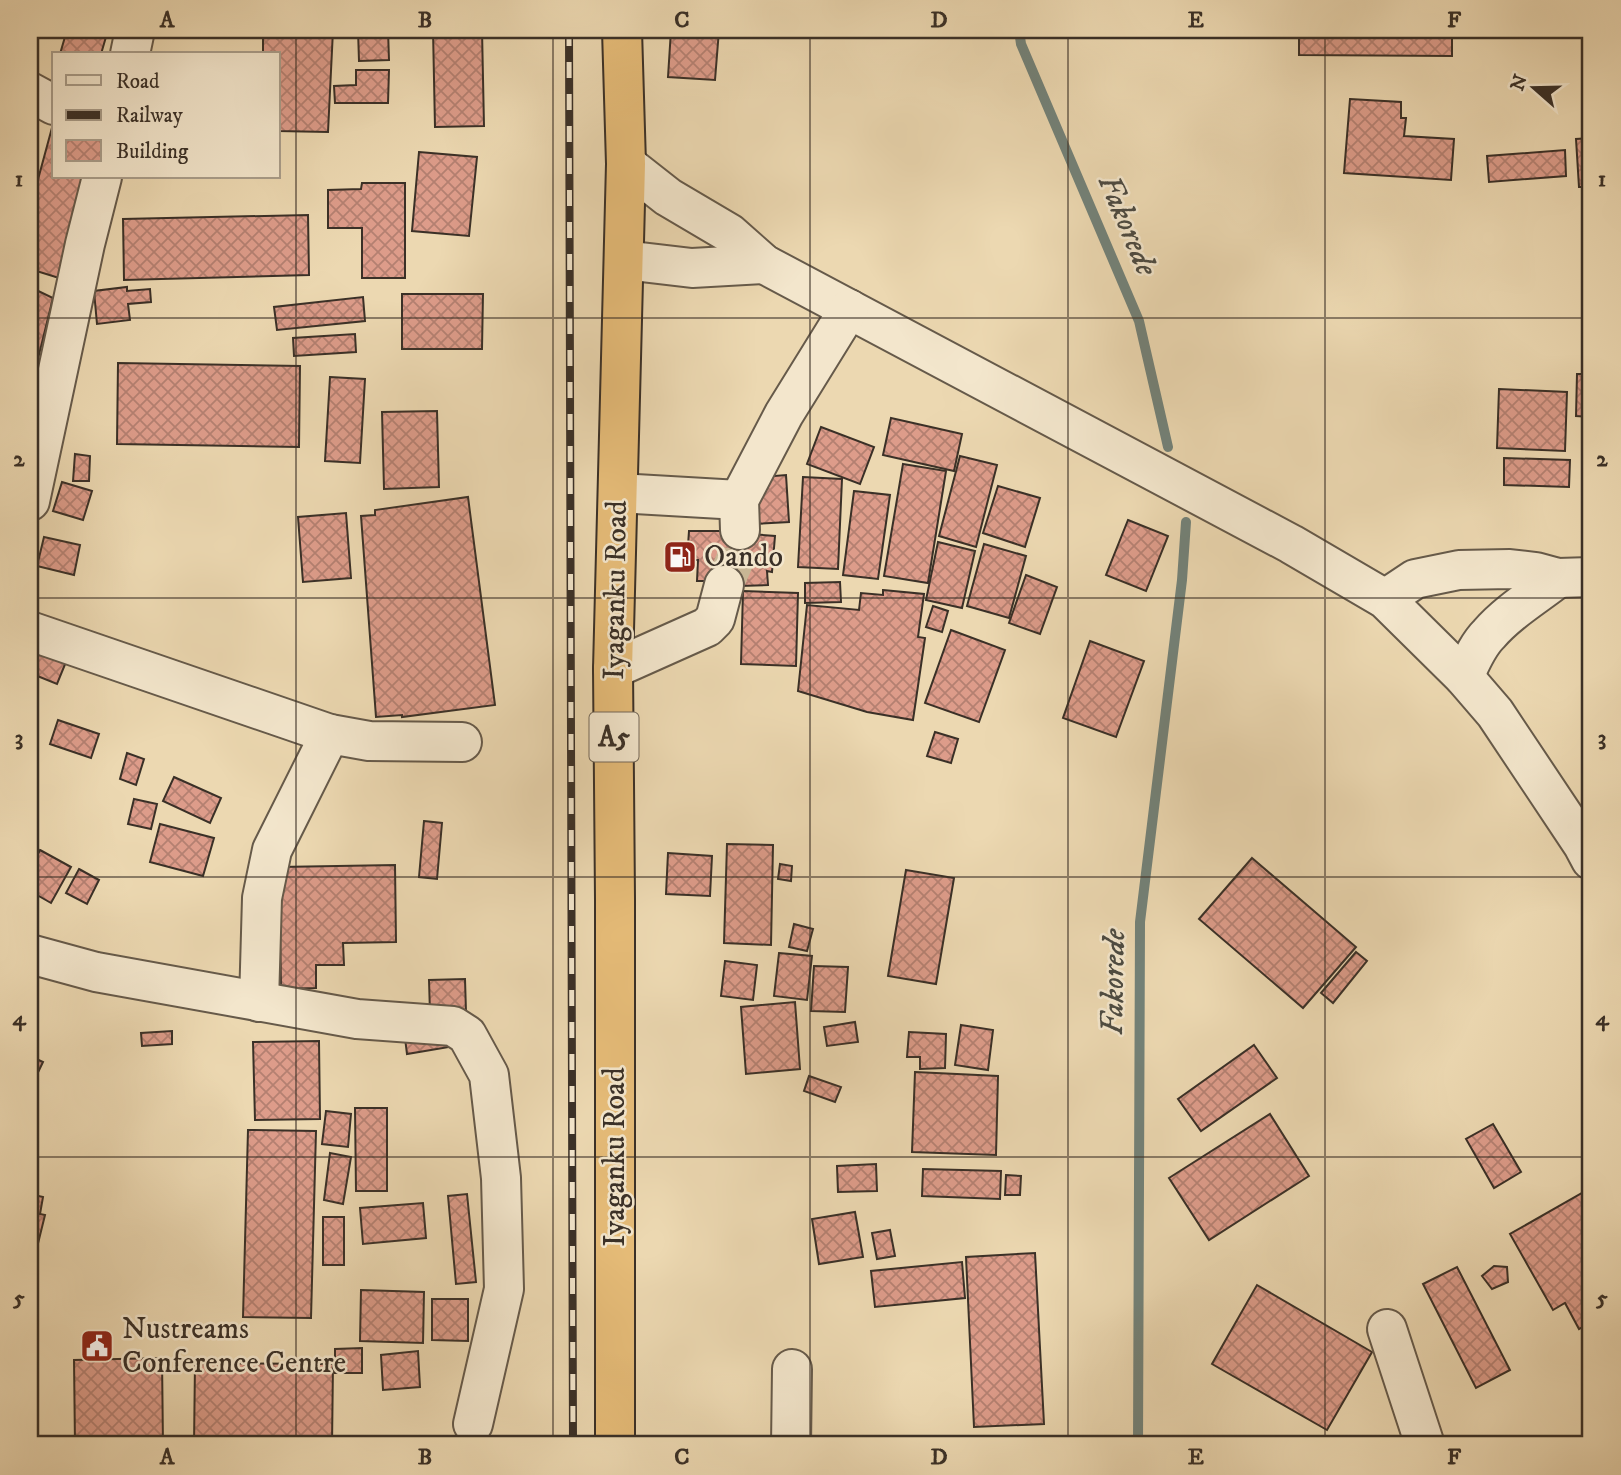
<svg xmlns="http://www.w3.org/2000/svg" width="1621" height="1475" font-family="'IM FELL DW Pica',serif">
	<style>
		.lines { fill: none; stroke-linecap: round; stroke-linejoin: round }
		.stream { stroke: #738279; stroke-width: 10 }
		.building { fill: url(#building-cross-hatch); stroke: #3a3027; stroke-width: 2 }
		.minor-tunnel { stroke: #c8b695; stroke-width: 38; stroke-dasharray: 38 19; stroke-linecap: butt }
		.minor-casing { stroke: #665a4a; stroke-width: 42 }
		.highway-casing { stroke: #3a3027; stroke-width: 42 }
		.minor { stroke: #f3e6cc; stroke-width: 38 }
		.highway { stroke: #e6bc78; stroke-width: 38 }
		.rail-casing { stroke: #3a3027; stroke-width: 8 }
		.rail { stroke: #f3e6cc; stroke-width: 5; stroke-dasharray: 16; stroke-linecap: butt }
		.grid { fill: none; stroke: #3a3027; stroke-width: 2; stroke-opacity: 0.55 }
		.labels { text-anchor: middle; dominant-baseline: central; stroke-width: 5; stroke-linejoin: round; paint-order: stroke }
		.shield { fill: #f3e6cc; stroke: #726758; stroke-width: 2 }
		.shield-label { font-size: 28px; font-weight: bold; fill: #3a3027 }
		.poi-label { font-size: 30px; fill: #3a3027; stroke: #f3e6cc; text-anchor: start }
		.street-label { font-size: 30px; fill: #3a3027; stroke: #f3e6cc }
		.water-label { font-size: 32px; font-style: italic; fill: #4d4b42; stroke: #f3e6cc }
		.neatline { fill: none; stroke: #3a3027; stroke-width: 2.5 }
		.grid-label { font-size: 23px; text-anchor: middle; font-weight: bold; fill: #3a3027 }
	</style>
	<defs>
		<pattern id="building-cross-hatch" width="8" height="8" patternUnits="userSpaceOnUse" patternTransform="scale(1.75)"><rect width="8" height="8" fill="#dd9c8a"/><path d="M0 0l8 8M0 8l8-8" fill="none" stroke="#b48071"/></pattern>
	</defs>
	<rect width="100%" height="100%" fill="#ecd8b1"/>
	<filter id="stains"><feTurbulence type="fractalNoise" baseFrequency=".00286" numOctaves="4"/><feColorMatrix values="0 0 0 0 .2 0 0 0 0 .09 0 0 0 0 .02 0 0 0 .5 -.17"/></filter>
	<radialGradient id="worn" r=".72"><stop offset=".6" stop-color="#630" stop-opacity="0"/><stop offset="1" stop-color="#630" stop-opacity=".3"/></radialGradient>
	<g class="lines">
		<g class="stream">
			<path d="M1019,30L1021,44L1139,321L1168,447"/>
			<path d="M1138,1445L1140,922L1182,580L1186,522"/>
		</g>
	</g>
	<g class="building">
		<path d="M67,30H108L101,54H60Z"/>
		<path d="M263,30H333L328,132L278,131V54H263Z"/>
		<path d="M358,30H388L389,60L359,61Z"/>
		<path d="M433,30H482L484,126L435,127Z"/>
		<path d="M671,30H719L715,80L668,77Z"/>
		<path d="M1299,30H1452V56L1299,55Z"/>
		<path d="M356,70H389L388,103H335L334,86L356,85Z"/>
		<path d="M1350,99L1401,102V118H1406L1404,136L1454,139L1451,180L1344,173Z"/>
		<path d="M53,124L54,177H87L59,278L30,269V209Z"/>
		<path d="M1591,138V187H1579L1576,139Z"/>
		<path d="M1565,150L1566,176L1489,182L1487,156Z"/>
		<path d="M419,152L477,157L469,236L412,231Z"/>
		<path d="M362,183H405V278H362V228H328V190L361,189Z"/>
		<path d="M308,215L309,275L124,280L123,219Z"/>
		<path d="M30,287L53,298L30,391Z"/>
		<path d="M127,287V291L150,289L151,302L128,304L130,320L97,324L94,291Z"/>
		<path d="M402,294H483L482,349H402Z"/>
		<path d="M363,297L365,321L277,330L274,307Z"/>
		<path d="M355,334L356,352L294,356L293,338Z"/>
		<path d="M118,363L300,366L299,447L117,444Z"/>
		<path d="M1577,374H1591V417L1576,416Z"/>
		<path d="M330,377L365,379L360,463L325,461Z"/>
		<path d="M1499,389L1567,392L1565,451L1497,448Z"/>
		<path d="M437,411L439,487L384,489L382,412Z"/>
		<path d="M891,418L962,434L954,471L883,455Z"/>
		<path d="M821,427L874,447L860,484L807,464Z"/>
		<path d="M75,454L90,456L89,481H73Z"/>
		<path d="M960,456L997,465L976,547L939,536Z"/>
		<path d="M1504,458L1570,460L1569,487L1504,485Z"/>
		<path d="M903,464L946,471L928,583L884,576Z"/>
		<path d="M786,475L789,522L755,524L752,478Z"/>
		<path d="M803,477L842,479L838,569L798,567Z"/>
		<path d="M62,482L92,491L83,520L53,511Z"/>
		<path d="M998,486L1040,498L1025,547L983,533Z"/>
		<path d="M854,491L890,495L878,579L843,575Z"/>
		<path d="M468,497L495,705L402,717V715L376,717L361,516L375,515V510Z"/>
		<path d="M346,513L351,578L303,582L298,517Z"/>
		<path d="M1128,520L1168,536L1146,591L1106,575Z"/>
		<path d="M689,531H735L734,556L723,557L720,581H697L698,560H687Z"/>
		<path d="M751,534L775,536L772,572L767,571L768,585L740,586L739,545Z"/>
		<path d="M44,537L80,545L74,575L37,566Z"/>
		<path d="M938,542L975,551L962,608L926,600Z"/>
		<path d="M984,544L1026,556L1009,618L967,606Z"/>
		<path d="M1026,575L1057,587L1040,634L1009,623Z"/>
		<path d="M840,582L841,602L805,603V583Z"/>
		<path d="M883,590L924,594L918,637L925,638L913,720L867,712L798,691L807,605L859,610L861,593L883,595Z"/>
		<path d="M743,591L798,593L796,666L741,664Z"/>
		<path d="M933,606L948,611L942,632L926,627Z"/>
		<path d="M951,630L1005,650L979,722L925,703Z"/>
		<path d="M1090,641L1144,661L1116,737L1063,718Z"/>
		<path d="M36,645L68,657L57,684L30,673V661Z"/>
		<path d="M58,720L99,734L91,758L50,744Z"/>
		<path d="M935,732L958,739L951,763L927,756Z"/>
		<path d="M127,753L144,759L136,785L120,779Z"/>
		<path d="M174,777L221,798L210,823L163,801Z"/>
		<path d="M134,799L157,804L151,829L128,824Z"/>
		<path d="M424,821L442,823L437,879L419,877Z"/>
		<path d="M160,824L214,838L203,876L150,862Z"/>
		<path d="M727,844L773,845L771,945L724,943Z"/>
		<path d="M40,850L71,867L51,903L30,891V869Z"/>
		<path d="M668,853L712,856L710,896L666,894Z"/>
		<path d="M1252,858L1356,947L1303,1008L1199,919Z"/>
		<path d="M780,864L792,866L791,881L778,879Z"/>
		<path d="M395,865L396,942L343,943L344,965H316V988L281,989L279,867Z"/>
		<path d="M79,869L99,880L87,904L66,893Z"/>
		<path d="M906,870L954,878L936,984L888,976Z"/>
		<path d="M794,924L813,929L807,951L789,947Z"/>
		<path d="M1356,952L1367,961L1333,1003L1321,993Z"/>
		<path d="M779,953L812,956L807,1000L774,996Z"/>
		<path d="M725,961L757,965L753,1000L721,996Z"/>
		<path d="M814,966L848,967L845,1012L811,1011Z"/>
		<path d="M465,979L466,1012L430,1013L429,980Z"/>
		<path d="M795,1002L800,1069L746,1074L741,1007Z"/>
		<path d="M855,1022L858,1042L827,1046L824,1027Z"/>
		<path d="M961,1025L993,1030L988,1070L955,1065Z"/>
		<path d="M172,1031V1044L142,1046L141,1033Z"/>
		<path d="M446,1031L449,1047L407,1054L405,1038Z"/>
		<path d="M909,1032L946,1034L945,1068L920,1069V1057H907Z"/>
		<path d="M319,1041L320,1119L255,1120L253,1042Z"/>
		<path d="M1254,1045L1277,1078L1201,1131L1178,1099Z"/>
		<path d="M30,1056L43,1062L31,1087L37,1088L35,1131L30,1171L37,1172L30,1194L43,1197L40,1214L45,1215L30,1276Z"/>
		<path d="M915,1072L998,1076L996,1155L912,1152Z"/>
		<path d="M809,1076L841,1087L835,1102L804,1091Z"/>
		<path d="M355,1108H387V1191H356Z"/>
		<path d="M326,1111L351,1114L348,1147L322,1144Z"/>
		<path d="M1270,1114L1309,1176L1209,1240L1169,1178Z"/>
		<path d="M1493,1124L1521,1172L1494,1188L1466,1139Z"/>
		<path d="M248,1130L316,1131L311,1318L243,1317Z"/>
		<path d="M330,1153L351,1157L343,1204L324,1200Z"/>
		<path d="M876,1164L877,1191L838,1192L837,1166Z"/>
		<path d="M923,1169L1001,1171L1000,1199L922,1196Z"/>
		<path d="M1006,1175L1021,1176L1020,1195H1005Z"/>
		<path d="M1589,1189L1591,1194V1322L1579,1329L1565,1303L1553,1310L1510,1234Z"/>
		<path d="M467,1194L476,1282L456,1284L448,1196Z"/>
		<path d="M423,1203L426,1238L363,1244L360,1208Z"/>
		<path d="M855,1212L863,1257L819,1264L812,1219Z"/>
		<rect x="323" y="1217" width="21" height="48"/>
		<path d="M890,1230L895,1256L877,1259L872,1233Z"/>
		<path d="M1035,1253L1044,1424L974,1427L966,1257Z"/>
		<path d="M962,1262L965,1298L875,1307L871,1271Z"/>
		<path d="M1494,1266L1507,1267L1508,1282L1492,1289L1482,1276Z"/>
		<path d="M1457,1267L1510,1370L1476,1388L1423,1284Z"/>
		<path d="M1257,1285L1372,1352L1327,1430L1212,1364Z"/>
		<path d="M361,1290L424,1292L423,1343L360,1341Z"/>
		<path d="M432,1299H468V1341L432,1340Z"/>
		<path d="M362,1348V1373H335V1349Z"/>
		<path d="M418,1351L420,1387L383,1390L381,1355Z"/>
		<path d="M162,1358L163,1445H75L74,1360Z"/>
		<path d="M195,1363L333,1364L332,1445H194Z"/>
	</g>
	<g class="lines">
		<path class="minor-tunnel" d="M724,585L735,560L740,530"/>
		<defs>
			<g id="minor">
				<path d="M130,54L135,30"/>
				<path d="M30,92L54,105"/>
				<path d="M626,164L668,197L729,233L764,264L1291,544L1385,599L1464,677L1495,713L1583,845L1591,860"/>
				<path d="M624,260L692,268L764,264"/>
				<path d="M618,493L739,500"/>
				<path d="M30,501L85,244L102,177"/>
				<path d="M740,530L739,500L784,414L849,309"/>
				<path d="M1385,599L1415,579L1459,570L1510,569L1536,572L1558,578L1591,577"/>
				<path d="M30,631L330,734L369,741L462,742"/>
				<path d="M613,669L707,627L715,619L724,585"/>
				<path d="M1464,677C1471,662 1477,646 1489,634C1508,612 1535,596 1558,578"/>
				<path d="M30,954L96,972L357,1019L453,1026L467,1035L489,1075L501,1178L504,1289L473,1424"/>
				<path d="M259,1002L262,898L272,850L330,734"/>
				<path d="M1387,1329L1425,1445"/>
				<path d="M791,1445L792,1369"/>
			</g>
			<path id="highway" d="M615,1445V899L613,669L626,164L622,30"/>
		</defs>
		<use href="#minor" class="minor-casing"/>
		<use href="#highway" class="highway-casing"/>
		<use href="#minor" class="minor"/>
		<use href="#highway" class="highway"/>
		<defs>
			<path id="rail" d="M569,30L573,1445"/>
		</defs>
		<use href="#rail" class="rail-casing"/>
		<use href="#rail" class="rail"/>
	</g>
	<path class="grid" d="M296,30V1445M553,30V1445M810,30V1445M1068,30V1445M1325,30V1445M30,318H1591M30,598H1591M30,877H1591M30,1157H1591"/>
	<defs>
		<symbol id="fuel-square" viewBox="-11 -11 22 22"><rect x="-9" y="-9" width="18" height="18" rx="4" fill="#8f2418" stroke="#f3e6cc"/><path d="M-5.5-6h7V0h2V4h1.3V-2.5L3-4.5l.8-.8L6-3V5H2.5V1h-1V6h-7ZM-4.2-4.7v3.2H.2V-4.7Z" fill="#fff"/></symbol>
		<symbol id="civic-square" viewBox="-11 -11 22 22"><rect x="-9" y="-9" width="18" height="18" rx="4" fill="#8f2418" stroke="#f3e6cc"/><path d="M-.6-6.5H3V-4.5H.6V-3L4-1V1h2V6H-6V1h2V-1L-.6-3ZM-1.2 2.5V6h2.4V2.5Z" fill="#fff"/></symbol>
	</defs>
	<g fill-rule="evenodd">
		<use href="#fuel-square" x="661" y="538" width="38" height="38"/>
		<use href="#civic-square" x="78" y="1327" width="38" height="38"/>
	</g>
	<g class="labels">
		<rect class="shield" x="589.5" y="712.5" width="49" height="49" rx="5"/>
		<g class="shield-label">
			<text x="614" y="737">A5</text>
		</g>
		<g class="poi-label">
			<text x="704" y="557">Oando</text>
			<text x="122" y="1329">Nustreams<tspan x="122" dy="34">Conference Centre</tspan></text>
		</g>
		<g class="street-label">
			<text transform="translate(616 590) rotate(-89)">Iyaganku Road</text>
			<text transform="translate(615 1157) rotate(-90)">Iyaganku Road</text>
		</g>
		<g class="water-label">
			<text transform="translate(1127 225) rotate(67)">Fakorede</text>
			<text transform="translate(1114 982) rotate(-89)">Fakorede</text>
		</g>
	</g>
	<rect width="1621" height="1475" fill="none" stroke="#ecd8b1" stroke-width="77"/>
	<rect x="52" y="52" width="228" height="126" fill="#f3e6cc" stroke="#a99d8a" stroke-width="2"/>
	<rect x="66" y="75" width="35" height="10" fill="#f3e6cc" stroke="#a99d8a" stroke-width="2"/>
	<text x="116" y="88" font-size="21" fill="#3a3027">Road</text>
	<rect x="66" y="110" width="35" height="10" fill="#3a3027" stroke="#a99d8a" stroke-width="2"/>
	<text x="116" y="122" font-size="21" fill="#3a3027">Railway</text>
	<rect x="66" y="140" width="35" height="21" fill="url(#building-cross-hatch)" stroke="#a99d8a" stroke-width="2"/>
	<text x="116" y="158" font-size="21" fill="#3a3027">Building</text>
	<g transform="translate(1534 88) rotate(290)" stroke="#f3e6cc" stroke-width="5" paint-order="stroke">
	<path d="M0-5L12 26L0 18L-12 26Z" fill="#3a3027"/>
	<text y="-10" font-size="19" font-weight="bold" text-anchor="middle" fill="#3a3027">N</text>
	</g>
	<rect x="38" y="38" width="1544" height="1398" class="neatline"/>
	<g class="grid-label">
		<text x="167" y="27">A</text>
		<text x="425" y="27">B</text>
		<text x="682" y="27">C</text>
		<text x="939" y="27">D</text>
		<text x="1196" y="27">E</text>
		<text x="1454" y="27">F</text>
		<text x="19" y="186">1</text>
		<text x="1602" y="186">1</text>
		<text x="19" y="466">2</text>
		<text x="1602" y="466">2</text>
		<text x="19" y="745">3</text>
		<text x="1602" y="745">3</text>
		<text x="19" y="1025">4</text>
		<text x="1602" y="1025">4</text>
		<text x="19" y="1305">5</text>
		<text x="1602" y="1305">5</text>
		<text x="167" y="1464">A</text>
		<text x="425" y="1464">B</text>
		<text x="682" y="1464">C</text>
		<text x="939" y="1464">D</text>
		<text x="1196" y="1464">E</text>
		<text x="1454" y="1464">F</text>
	</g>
	<rect width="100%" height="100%" filter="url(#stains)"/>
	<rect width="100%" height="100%" fill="url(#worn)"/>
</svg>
